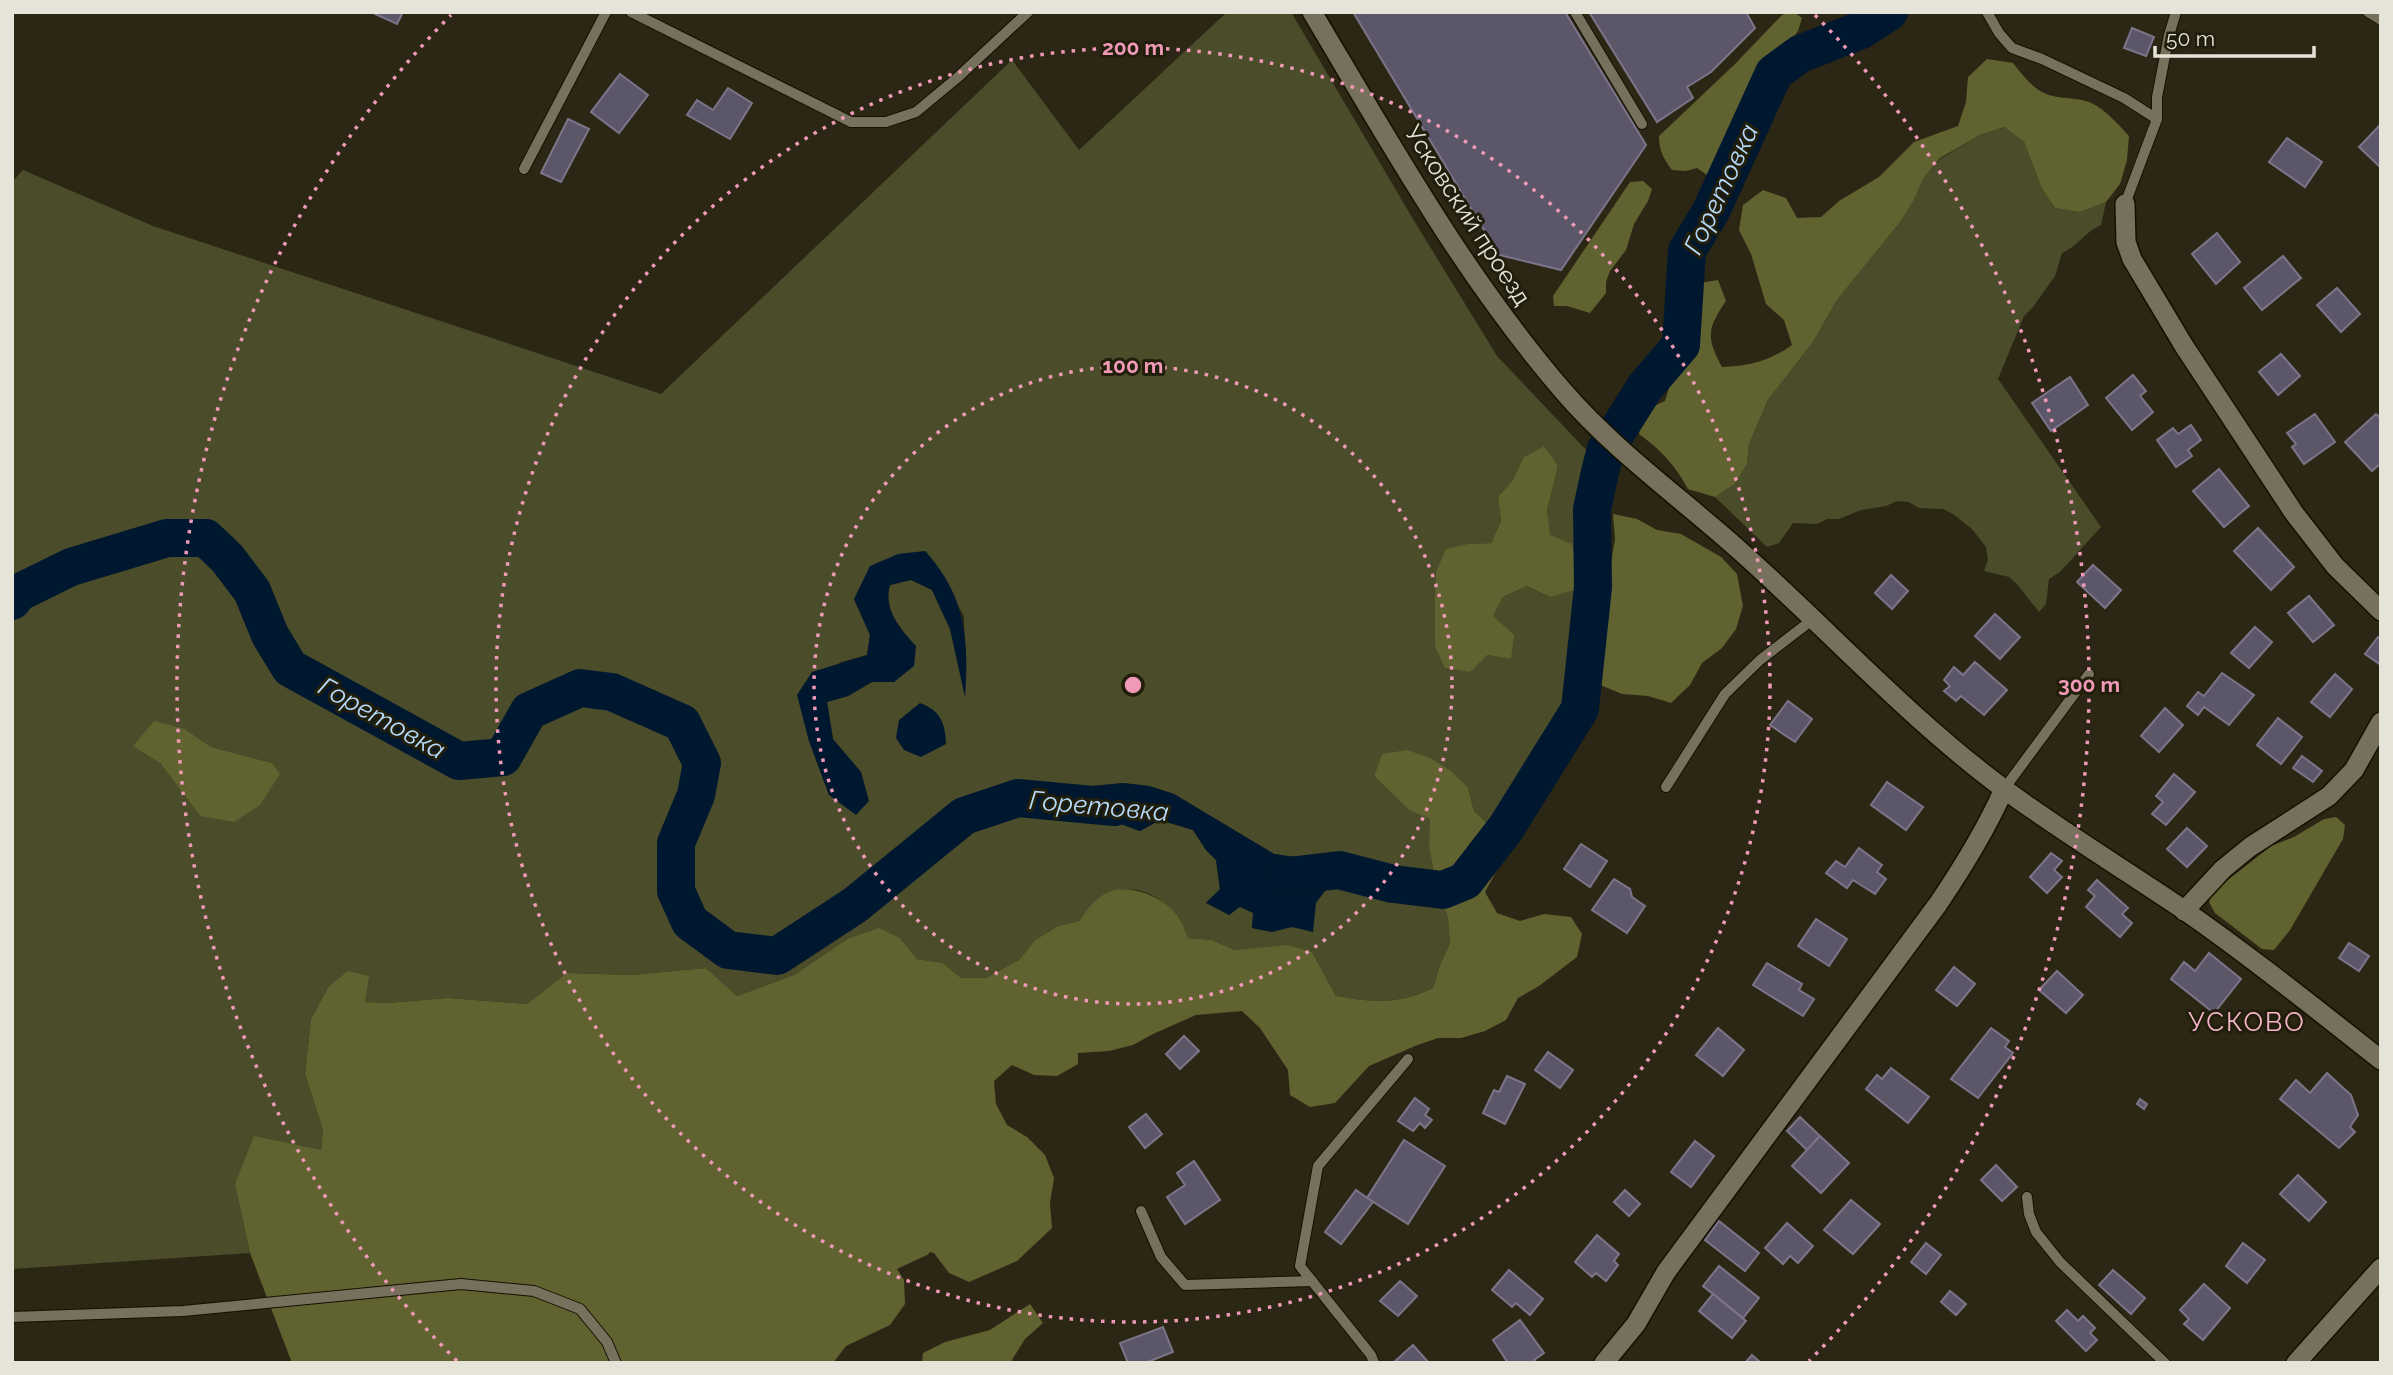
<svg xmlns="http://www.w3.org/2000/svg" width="2393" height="1375" font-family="Raleway,sans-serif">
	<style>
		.green { fill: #4a4c2a; fill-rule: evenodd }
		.forest { fill: #60622f }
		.water { fill: #00182f }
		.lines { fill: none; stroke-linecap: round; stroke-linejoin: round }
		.river { stroke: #00182f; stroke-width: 38 }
		.building { fill: #5c5669; stroke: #7c758a; stroke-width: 2 }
		.service-casing { stroke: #141002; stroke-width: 12 }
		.minor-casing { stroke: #141002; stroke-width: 22 }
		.service { stroke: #76705c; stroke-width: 10 }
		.minor { stroke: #76705c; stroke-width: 19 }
		.ring { fill: none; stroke: #f09ab7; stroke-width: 3.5; stroke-dasharray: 3.5 7 }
		.labels { text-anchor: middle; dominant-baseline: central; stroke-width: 6; stroke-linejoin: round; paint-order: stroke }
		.street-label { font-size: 24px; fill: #e6e3d8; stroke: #221e0c }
		.water-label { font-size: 26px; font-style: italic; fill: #b6dafc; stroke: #221e0c }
		.neighbourhood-label { font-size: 26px; letter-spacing: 2px; fill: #f6b4c9; stroke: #221e0c }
		.centre { fill: #f09ab7; stroke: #221e0c; stroke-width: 3.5 }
		.ring-label { font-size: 21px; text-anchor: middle; font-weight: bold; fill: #f09ab7; stroke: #221e0c; stroke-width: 6; stroke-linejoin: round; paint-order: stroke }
	</style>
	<rect width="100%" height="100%" fill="#2c2715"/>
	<g class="green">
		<path d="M1227,12H1291L1416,224L1497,356L1589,453L1591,459L1581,480L1580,504L1584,566L1572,682L1541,755L1493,829L1474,811L1468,788L1382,754L1374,776L1409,810L1431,819L1429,845L1433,869L1448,919L1450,943L1440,965L1433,988C1397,1004 1374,1003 1336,996L1312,952L1259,949L1235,950L1212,940L1188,938C1180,928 1168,905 1158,899C1128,878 1097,894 1079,921L1058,926L1035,940L1019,960L986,978H961L943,963L917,959L900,938L847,939L794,975L737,996L706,968L631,975L567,973L527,1004L448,998L388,1003L365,1002L328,987L311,1019L305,1074L323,1130L321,1150L235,1183L250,1253L12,1269V182L23,170L153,226L661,394L1012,60L1079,150ZM1523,458L1558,466L1547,511L1550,597L1527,586L1503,597L1492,617L1511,659L1435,646L1436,572L1468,544L1491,543L1501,521L1498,497L1513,480ZM926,551L964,616L965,694L950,629L932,590L911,580L890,585C883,610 900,628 916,646L894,682H872L848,696L827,702L833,739L829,795L809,741L798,695L841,662L867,655L870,635L854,599ZM185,729L211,747L272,763L200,816L160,763ZM1123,783L1149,786L1174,794L1274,854L1344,864C1324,888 1307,927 1274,931C1267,932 1259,929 1252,928L1254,913L1240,907L1206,902L1220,890L1216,860L1206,850L1193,830L1160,820L1140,831C1118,823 1093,812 1070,816L1060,795L1052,790Z"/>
		<path d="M2004,127L2024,142L2042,189L2055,208L2080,212L2106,202L2101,225C2085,232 2078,246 2062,253L2055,276L2033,307L2024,316L1998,379L2101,527L2060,572L2049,579L2046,604L2039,612L2017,584L2009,577L1984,571L1988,560L1986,547L1972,529L1953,514L1943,509L1919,508L1909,502L1897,501L1886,506L1861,510L1839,519H1827L1817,524L1793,523L1779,543L1767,547L1715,497L1735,484L1747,464L1749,444L1768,400L1813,342L1837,300L1901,221L1914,200L1923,179L1940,159L1980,135Z"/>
	</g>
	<g class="forest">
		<path d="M1789,12H1794L1802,18L1798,31L1739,114L1734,136L1707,175L1697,168L1686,171L1672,170C1663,158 1659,150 1659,136L1735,64L1782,15Z"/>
		<path d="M1987,59L2013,63C2022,74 2034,91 2049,95C2065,100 2081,96 2097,106C2109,114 2119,125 2129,136L2127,160L2120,184L2106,202L2080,212L2055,208L2042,189L2024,142L2004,127L1980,135L1940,158L1923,179L1914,200L1901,221L1837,300L1813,342L1768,400L1749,444L1747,464L1735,484L1715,497L1688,489C1675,465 1661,450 1639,434L1643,411L1665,401L1686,332L1687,308L1694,284L1718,280L1726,301C1707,329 1706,337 1722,367C1750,366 1769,361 1792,345L1784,320L1766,304L1751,254L1739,230L1743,205L1763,190L1786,198L1797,218L1821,217L1839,201L1879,177L1914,142L1958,126L1966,102L1968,77Z"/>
		<path d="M1643,181L1652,189L1648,201L1634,224L1626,250L1610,271L1606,282V293L1590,313L1567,306H1554L1553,296L1630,182Z"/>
		<path d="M1544,446L1558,466L1547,511L1550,535L1572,544L1576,566L1574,590L1550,597L1527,586L1503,597L1493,616L1514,635L1511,659L1487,655L1470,672L1445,668L1435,646V598L1436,572L1446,549L1468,544L1491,543L1501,521L1498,497L1513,480L1523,458Z"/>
		<path d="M1613,514L1637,519L1657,530L1681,534L1721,557L1737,574L1743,606L1736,629L1722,648L1702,663L1690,685L1671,703L1648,696L1622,694L1598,684L1595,660L1602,635L1603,610L1615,539Z"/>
		<path d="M154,721L185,729L211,747L272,763L280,774L260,805L234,822L200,816L160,763L133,746Z"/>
		<path d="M1407,750L1430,758L1451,771L1468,788L1474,811L1493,829L1504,849L1496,872L1485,892L1497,913L1520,921L1544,914L1571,917L1582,934L1577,957L1539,986L1518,998L1506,1020L1485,1031L1461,1038H1438L1415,1046L1369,1066L1335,1103L1310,1107L1290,1095L1288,1070L1260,1028L1242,1011L1196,1015L1153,1034L1133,1045L1109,1051L1078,1053V1064L1057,1076L1034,1075L1012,1065L994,1081L996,1104L1007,1125L1027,1137L1045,1155L1054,1178L1050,1203L1052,1228L1017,1261L969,1282L949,1273L934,1253L930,1252L927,1255L897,1269L904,1280L905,1304L890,1325L846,1346L833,1363H292L250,1253L235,1184L254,1136L321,1150L323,1130L305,1074L311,1019L328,987L348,971L369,976L365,1002L388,1003L448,998L527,1004L567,973L631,975L706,968L737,996L794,975L847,939L879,928L900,938L917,959L943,963L961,978H986L1019,960L1035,940L1058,926L1079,921C1087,909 1097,896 1111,891C1133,884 1166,898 1179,918C1183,924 1185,931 1188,938L1212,940L1235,950L1287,945L1312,952L1336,996C1375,1003 1398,1004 1433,988L1440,965L1450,943L1448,919L1433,869L1429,845L1430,819L1409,810L1374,776L1382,754Z"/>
		<path d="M2336,817L2345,825L2343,839L2290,930L2274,950L2262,949L2215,913L2209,902L2214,891L2271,846L2294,837L2324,819Z"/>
		<path d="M1030,1304L1043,1323L1025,1339L1010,1363H922L923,1353L945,1342L990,1330Z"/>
	</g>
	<g class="water">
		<path d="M925,551C966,596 969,639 965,697L950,629L932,590L911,580L890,585C883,609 900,629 916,646L914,666L894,682H872L848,696L827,702L833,739L861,772L869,801L856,815L829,795L809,741L797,695L812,672L867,655L870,635L854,599L870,566L898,554Z"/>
		<path d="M920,703C941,711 945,723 946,744L921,757L904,750L896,738L899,720Z"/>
		<path d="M1123,783L1149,786L1174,794L1274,854L1345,864L1316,903L1313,932L1292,927L1272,932L1252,928L1253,913L1240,907L1229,915L1206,903L1220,889L1216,860L1206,850L1193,830L1160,820L1140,831C1118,823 1093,811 1069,817L1060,795L1051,790Z"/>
	</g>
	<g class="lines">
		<g class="river">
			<path d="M12,601L18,593L71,567L167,538H206L227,558L252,591L270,635L290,668L459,761L503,757L529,711L580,688L612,692L682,723L702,763L696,795L676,843V891L690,922L728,950L777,956L855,905L964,816L1018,798L1114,807"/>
			<path d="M1289,876L1339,870L1393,884L1443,890L1465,881L1506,828L1580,709L1593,587L1592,509L1600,472L1606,449L1645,387L1681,345L1687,251L1711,211L1774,73L1800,54L1861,30L1889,12"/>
		</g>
	</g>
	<g class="building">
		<path d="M371,12H403L397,24Z"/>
		<path d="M1353,12H1565L1646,145L1561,270L1499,255Z"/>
		<path d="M1589,12H1746L1755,28L1711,72L1687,87L1693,98L1657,122Z"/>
		<path d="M2132,28L2154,37L2146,56L2124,48Z"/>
		<path d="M620,74L648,95L619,133L591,112Z"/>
		<path d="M728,88L752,103L730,139L687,115L697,100L713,110Z"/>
		<path d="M568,119L589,129L561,182L541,173Z"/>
		<path d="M2381,124V168L2359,147Z"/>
		<path d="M2287,138L2322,162L2305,187L2269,162Z"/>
		<path d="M2217,233L2240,262L2216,284L2192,254Z"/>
		<path d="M2283,256L2301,278L2262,310L2244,288Z"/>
		<path d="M2337,288L2360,314L2341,332L2317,305Z"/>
		<path d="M2281,354L2300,376L2278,395L2259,372Z"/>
		<path d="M2133,375L2146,391L2140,396L2153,412L2132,430L2106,398Z"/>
		<path d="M2070,377L2088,405L2051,431L2032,403Z"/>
		<path d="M2315,414L2335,442L2304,464L2292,447L2296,444L2287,433Z"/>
		<path d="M2376,414L2381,418V463L2372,471L2345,442Z"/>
		<path d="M2191,425L2201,440L2188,450L2192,456L2176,467L2157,440L2173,428L2178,434Z"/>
		<path d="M2219,469L2249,506L2224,527L2193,491Z"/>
		<path d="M2258,528L2294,567L2271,590L2234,551Z"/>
		<path d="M2093,565L2121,590L2105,608L2077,582Z"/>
		<path d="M1891,575L1908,591L1892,609L1875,593Z"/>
		<path d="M2309,596L2334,625L2313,642L2288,613Z"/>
		<path d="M1995,614L2020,637L2000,659L1975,636Z"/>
		<path d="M2255,627L2272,642L2249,668L2231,653Z"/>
		<path d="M2378,637L2381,639V665L2365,654Z"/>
		<path d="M1975,662L2007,690L1984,715L1961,696L1956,701L1944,691L1950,686L1944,680L1954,667L1963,675Z"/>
		<path d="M2222,673L2254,695L2229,725L2204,707L2198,715L2187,706L2198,692L2204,696Z"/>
		<path d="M2335,674L2352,689L2330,717L2311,702Z"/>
		<path d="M1788,701L1812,719L1795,742L1770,725Z"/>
		<path d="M2165,708L2183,725L2159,752L2141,736Z"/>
		<path d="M2278,718L2302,737L2281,764L2257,745Z"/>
		<path d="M2302,756L2322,771L2313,782L2293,768Z"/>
		<path d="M2174,774L2195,792L2166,825L2152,814L2163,802L2156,796Z"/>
		<path d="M1887,782L1923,807L1906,830L1871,805Z"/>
		<path d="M2187,828L2207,846L2187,867L2167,849Z"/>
		<path d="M1581,844L1607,861L1590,887L1564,869Z"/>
		<path d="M1859,848L1882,865L1877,872L1886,879L1875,894L1853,880L1847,888L1826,873L1836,861L1845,867Z"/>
		<path d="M2051,853L2062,861L2054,870L2062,877L2047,893L2030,877Z"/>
		<path d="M1614,879L1630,889L1632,897L1645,906L1627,933L1592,910Z"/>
		<path d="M2097,880L2128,908L2122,914L2132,923L2120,937L2086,907L2095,896L2088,890Z"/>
		<path d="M1816,919L1847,939L1829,966L1798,946Z"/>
		<path d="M2349,943L2369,956L2359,971L2339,958Z"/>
		<path d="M2209,953L2241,979L2214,1013L2171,979L2184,962L2195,971Z"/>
		<path d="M1767,963L1802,984L1799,990L1814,999L1803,1016L1753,985Z"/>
		<path d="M1954,967L1975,984L1957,1006L1936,990Z"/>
		<path d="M2057,971L2083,995L2066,1013L2039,990Z"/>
		<path d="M1718,1028L1744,1050L1723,1076L1696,1055Z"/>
		<path d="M1991,1028L2009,1041L2005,1047L2013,1053L1978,1098L1951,1079Z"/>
		<path d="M1184,1036L1199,1051L1180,1069L1166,1054Z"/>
		<path d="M1548,1052L1573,1070L1560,1088L1535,1070Z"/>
		<path d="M1891,1068L1929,1097L1908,1123L1866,1089L1877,1075L1882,1079Z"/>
		<path d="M2327,1073L2351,1095L2358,1115L2350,1127L2355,1132L2339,1148L2280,1099L2296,1080L2310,1093Z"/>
		<path d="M1507,1076L1525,1084L1505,1124L1483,1113L1494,1090L1499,1092Z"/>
		<path d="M1415,1098L1429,1109L1425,1115L1432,1120L1425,1128L1420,1123L1413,1131L1398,1121Z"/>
		<path d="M2140,1099L2147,1104L2144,1109L2137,1104Z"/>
		<path d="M1146,1114L1162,1134L1145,1148L1129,1127Z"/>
		<path d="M1800,1117L1820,1136L1807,1150L1787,1131Z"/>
		<path d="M1820,1136L1849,1163L1821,1193L1792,1166Z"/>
		<path d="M1404,1140L1445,1166L1408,1224L1367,1198Z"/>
		<path d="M1695,1141L1714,1156L1691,1187L1671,1172Z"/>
		<path d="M1194,1161L1220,1200L1185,1224L1167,1197L1185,1185L1177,1173Z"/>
		<path d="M1996,1165L2017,1187L2002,1201L1981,1180Z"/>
		<path d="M2298,1175L2326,1202L2309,1221L2280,1194Z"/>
		<path d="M1356,1190L1373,1202L1341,1244L1325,1232Z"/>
		<path d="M1625,1190L1640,1204L1629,1216L1614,1202Z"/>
		<path d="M1851,1200L1880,1224L1853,1254L1824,1230Z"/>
		<path d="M1719,1221L1759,1253L1745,1271L1705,1240Z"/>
		<path d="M1787,1223L1813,1246L1798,1263L1790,1256L1783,1264L1765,1248Z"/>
		<path d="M1597,1235L1619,1254L1614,1261L1618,1265L1606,1281L1596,1273L1592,1277L1575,1262Z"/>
		<path d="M1926,1243L1941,1255L1926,1274L1911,1262Z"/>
		<path d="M2243,1243L2265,1260L2247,1283L2226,1266Z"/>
		<path d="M1719,1266L1759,1298L1743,1318L1703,1286Z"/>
		<path d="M1509,1270L1543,1299L1530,1315L1516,1303L1512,1307L1492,1290Z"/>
		<path d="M2113,1270L2145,1298L2131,1314L2099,1285Z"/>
		<path d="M1400,1281L1417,1296L1398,1316L1380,1301Z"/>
		<path d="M2204,1284L2230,1308L2203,1340L2184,1324L2189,1319L2180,1310Z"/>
		<path d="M1950,1291L1966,1304L1956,1315L1941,1302Z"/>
		<path d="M1713,1294L1746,1321L1732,1338L1699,1311Z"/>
		<path d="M2067,1310L2078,1321L2083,1316L2095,1328L2090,1333L2097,1340L2086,1351L2056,1321Z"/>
		<path d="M1520,1320L1544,1353L1534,1360L1536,1363H1508L1493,1340Z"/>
		<path d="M1163,1327L1173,1352L1145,1363H1128L1120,1343Z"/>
		<path d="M1413,1345L1429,1363H1393Z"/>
		<path d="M1752,1355L1761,1363H1745Z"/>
	</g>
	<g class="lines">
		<defs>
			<g id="service">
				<path d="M631,12L851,122H886L916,112L957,78L1028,12"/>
				<path d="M1575,12L1642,124"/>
				<path d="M1987,12L1999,33L2012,48L2042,59L2124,98L2157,119"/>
				<path d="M2368,12L2381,20"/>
				<path d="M524,169L606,12"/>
				<path d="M2125,204L2157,119V97L2169,35L2176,12"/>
				<path d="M1666,787L1725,694L1760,660L1812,620"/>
				<path d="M2004,789L2089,674"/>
				<path d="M2027,1197L2029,1214L2036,1232L2060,1262L2165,1363"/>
				<path d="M1141,1211L1161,1257L1185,1285L1312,1281"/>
				<path d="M12,1317L183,1311L461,1284L534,1291L580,1309L607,1342L616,1363"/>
				<path d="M1374,1363L1371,1355L1300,1266L1318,1166L1408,1059"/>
			</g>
			<g id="minor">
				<path d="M1312,12C1390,143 1464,276 1564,392C1615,451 1681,498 1739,550C1828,629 1908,718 2004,789C2061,831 2122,868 2181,908C2250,956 2315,1008 2381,1060"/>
				<path d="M2125,204L2126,242L2132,259L2184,346L2294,513L2335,566L2381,611"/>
				<path d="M2184,911L2223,869L2250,847L2329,796L2354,770L2381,722"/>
				<path d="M1604,1363L1636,1324L1666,1272L1938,904C1963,867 1986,830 2004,789"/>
				<path d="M2296,1363L2381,1268"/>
			</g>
		</defs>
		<use href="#service" class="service-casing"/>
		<use href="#minor" class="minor-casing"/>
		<use href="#service" class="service"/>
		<use href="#minor" class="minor"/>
	</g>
	<g class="ring">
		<circle cx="1133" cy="685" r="319"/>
		<circle cx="1133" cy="685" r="637"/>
		<path d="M457 1361A956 956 0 0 1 451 15M1815 15A956 956 0 0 1 1809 1361"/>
	</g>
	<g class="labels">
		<g class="street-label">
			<text transform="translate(1468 215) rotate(57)">Усковский проезд</text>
		</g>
		<g class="water-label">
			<text transform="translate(1721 189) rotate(-65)">Горетовка</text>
			<text transform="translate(382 718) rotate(29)">Горетовка</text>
			<text transform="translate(1099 806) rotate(5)">Горетовка</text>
		</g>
		<g class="neighbourhood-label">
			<text x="2247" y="1022">УСКОВО</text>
		</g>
	</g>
	<circle cx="1133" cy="685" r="10" class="centre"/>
	<g class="ring-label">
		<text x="1133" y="55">200 m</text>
		<text x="1133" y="373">100 m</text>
		<text x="2089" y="692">300 m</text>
	</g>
	<rect width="2393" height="1375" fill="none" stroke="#e6e3d8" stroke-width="28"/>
	<path d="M2155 46v10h159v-10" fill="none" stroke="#e6e3d8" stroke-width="3.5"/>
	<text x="2166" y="46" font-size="21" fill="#e6e3d8" stroke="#221e0c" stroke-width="5" paint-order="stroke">50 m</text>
</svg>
